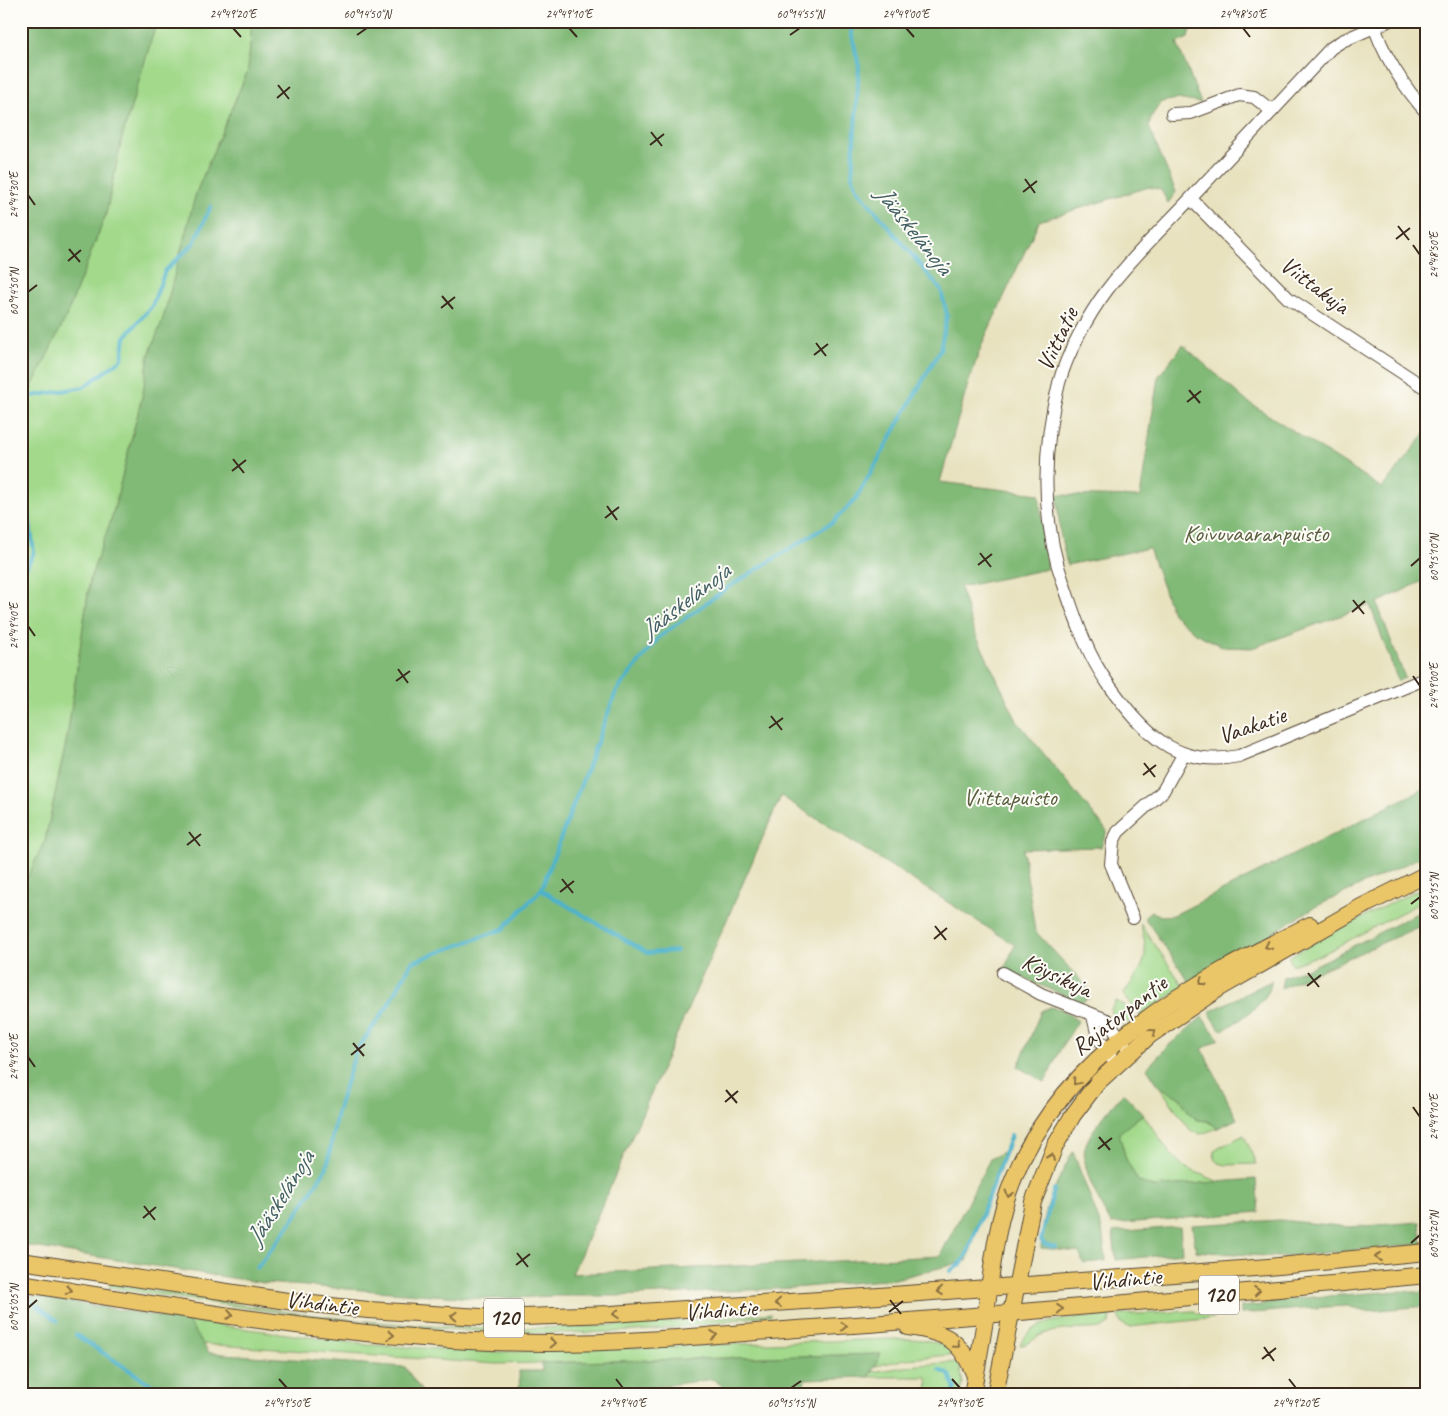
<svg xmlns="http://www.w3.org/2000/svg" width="1448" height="1416" font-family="Caveat,sans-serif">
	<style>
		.green { fill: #a2d98b; stroke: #6e8254 }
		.forest { fill: #81b977; stroke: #5e724a }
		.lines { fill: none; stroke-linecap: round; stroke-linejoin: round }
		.stream { stroke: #4cb2cb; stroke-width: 4 }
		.minor-casing { stroke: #554636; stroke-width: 14 }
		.major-casing { stroke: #554636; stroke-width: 18 }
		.minor { stroke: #fff; stroke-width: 12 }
		.major { stroke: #ebc669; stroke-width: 16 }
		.oneway { stroke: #8a7040 }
		.ticks { fill: none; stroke: #3b2a1e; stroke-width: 2 }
		.labels { text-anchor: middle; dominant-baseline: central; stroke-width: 4; stroke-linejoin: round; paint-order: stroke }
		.shield { fill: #fdfcf7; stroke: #75695f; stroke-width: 1 }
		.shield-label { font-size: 22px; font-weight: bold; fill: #3b2a1e }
		.street-label { font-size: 24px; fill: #3b2a1e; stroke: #fdfcf7 }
		.park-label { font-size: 24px; fill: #5a5f3f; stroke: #fdfcf7 }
		.water-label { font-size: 25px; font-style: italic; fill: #426063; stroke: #fdfcf7 }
		.neatline { fill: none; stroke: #3b2a1e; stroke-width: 2 }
		.ticks-label { font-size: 12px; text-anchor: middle; fill: #3b2a1e }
	</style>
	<rect width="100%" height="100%" fill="#fdfcf7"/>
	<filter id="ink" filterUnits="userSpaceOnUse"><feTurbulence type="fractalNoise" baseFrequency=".02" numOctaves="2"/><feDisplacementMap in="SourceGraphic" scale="10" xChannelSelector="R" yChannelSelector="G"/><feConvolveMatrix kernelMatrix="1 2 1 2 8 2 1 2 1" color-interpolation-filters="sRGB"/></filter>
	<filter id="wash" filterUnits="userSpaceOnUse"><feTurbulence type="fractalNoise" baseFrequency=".0096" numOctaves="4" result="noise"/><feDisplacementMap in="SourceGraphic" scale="20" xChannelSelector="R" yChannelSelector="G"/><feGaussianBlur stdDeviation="1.12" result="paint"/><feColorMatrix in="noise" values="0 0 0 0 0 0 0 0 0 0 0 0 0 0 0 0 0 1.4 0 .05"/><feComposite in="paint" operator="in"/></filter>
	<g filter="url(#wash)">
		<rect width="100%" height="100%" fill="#e8e2bf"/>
		<g class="green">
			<path d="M157,21H252L248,70L196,193L163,319L149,355L143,393L112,517L90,579L67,738L45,841L21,890V409L66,317L106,214L122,137Z"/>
			<path d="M1427,885V899L1325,953L1292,965L1289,957L1309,944Z"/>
			<path d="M1140,923L1184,987L1141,1015L1123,995C1144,964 1151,961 1140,923Z"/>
			<path d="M1116,1001L1124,1005L1135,1020L1121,1023L1112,1017L1111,1009Z"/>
			<path d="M1159,1086L1180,1098L1190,1114L1198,1120L1207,1121L1218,1128L1201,1134L1191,1131Z"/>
			<path d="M1143,1114L1169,1152L1184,1167L1219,1182L1152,1187L1137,1181L1126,1159L1118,1133Z"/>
			<path d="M1244,1135L1256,1164L1225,1165L1217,1162L1214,1159L1215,1150Z"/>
			<path d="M110,1283C216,1301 324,1320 431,1326C544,1332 659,1324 771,1313V1315C726,1320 681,1329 636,1331C459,1340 283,1315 109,1287Z"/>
			<path d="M1195,1311L1197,1314L1215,1313V1318L1129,1327L1121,1323L1118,1315Z"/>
			<path d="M1110,1316L1109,1324L1102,1328C1083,1330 1061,1328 1043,1334C1034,1337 1029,1346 1020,1345C1034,1314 1082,1319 1110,1316Z"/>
			<path d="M188,1321L369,1345L496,1352L891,1339C917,1339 931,1338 954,1351L950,1355L906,1359L875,1366L881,1354L496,1364L202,1344Z"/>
			<path d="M959,1362L963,1384L960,1395H928L927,1377H869L872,1372L919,1365Z"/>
		</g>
		<g class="forest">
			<path d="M21,21H157L122,137L106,214L66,317L21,409Z"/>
			<path d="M252,21H1192L1188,38L1177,43L1201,103L1177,99L1161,102L1151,117L1149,127L1176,192L1168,203L1161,190L1149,187L1039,221L982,344L968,384L940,482L1039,494L1047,569L960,587L973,629L1017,721L1107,831L1101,847L1023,849L1035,931L1087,987L1089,998L1081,1002L1004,970L1015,945L781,796L572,1274L940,1256L990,1159L1003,1152L967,1261L895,1279L793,1288L615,1296H552L489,1299L264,1283L21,1245V890L45,841L67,738L90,579L112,517L143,393L149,355L163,319L196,193L248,70Z"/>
			<path d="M1183,345L1245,400L1382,488L1427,431V579L1377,603L1405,678L1398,681L1370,605L1252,648L1224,647L1195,633L1172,613L1149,548L1067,565L1060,532L1057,495L1140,497L1158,377Z"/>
			<path d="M1427,787V854L1315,907L1190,983L1144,917L1151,911L1161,916L1174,915Z"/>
			<path d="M1427,908V923L1281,988L1283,977L1314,966Z"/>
			<path d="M1271,981C1272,1000 1238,1022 1223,1030L1219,1028L1209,1012Z"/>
			<path d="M1050,1007L1061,1009L1078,1021L1060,1050L1045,1082L1018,1067L1041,1011Z"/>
			<path d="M1202,1017L1219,1039L1202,1049L1237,1119L1218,1128L1207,1121L1198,1120L1190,1114L1180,1098L1159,1086L1147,1068L1168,1046Z"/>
			<path d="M1123,1093L1143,1114L1119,1133L1126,1159L1138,1181L1152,1187L1256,1179L1259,1212L1111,1224C1101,1205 1078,1165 1086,1144C1092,1128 1112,1107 1123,1093Z"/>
			<path d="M1073,1152L1102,1229L1106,1261L1083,1263L1079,1252L1041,1248C1042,1209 1055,1185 1073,1152Z"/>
			<path d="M1280,1220L1349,1227L1420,1222L1422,1244L1278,1257L1196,1251L1192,1225Z"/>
			<path d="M1180,1227L1182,1253L1116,1260L1113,1232Z"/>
			<path d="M1399,1291L1427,1293V1306L1367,1311L1347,1306L1326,1307L1241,1314V1307L1262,1305L1285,1299Z"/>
			<path d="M21,1294L188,1321L209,1353L405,1367L424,1395H21Z"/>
			<path d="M881,1354L869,1377L805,1379L802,1395H734L713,1379L654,1387L520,1395L519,1371H542V1363Z"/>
		</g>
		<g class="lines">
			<g class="stream">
				<path d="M21,398L84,387L122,359L125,337L152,306L165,271L194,243L211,206"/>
				<path d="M21,460L34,552L21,578"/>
				<path d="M541,890L647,953L677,951"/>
				<path d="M1054,1189L1041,1240L1044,1244L1055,1247"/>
				<path d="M257,1268L291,1223L327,1167L337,1112L356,1051L387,1007L412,962L503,929L541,890L616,692L659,637L727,588L833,522L856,499L940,350L947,315L941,290L858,190L852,176L859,67L849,21"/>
				<path d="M950,1271L961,1264L968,1252L1011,1135"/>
				<path d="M32,1302L58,1321"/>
				<path d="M76,1335L167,1395"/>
				<path d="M939,1370L950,1375L955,1388L953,1395"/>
			</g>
		</g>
	</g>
	<g filter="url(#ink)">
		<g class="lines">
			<defs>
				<g id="minor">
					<path d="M1373,21C1380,51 1406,90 1427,113"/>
					<path d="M1388,21L1342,41L1331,48C1284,98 1238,148 1191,198C1163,228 1132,257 1107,290C1089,314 1067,353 1059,383C1042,448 1041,522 1064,585C1076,620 1087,655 1109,685C1143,732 1176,769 1239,756L1427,678"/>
					<path d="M1172,114L1191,113L1239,95L1254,97L1272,111"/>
					<path d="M1191,199L1288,298L1427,389"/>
					<path d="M1133,918L1111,864L1113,842L1118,832L1163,791L1183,755"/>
					<path d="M1003,973L1041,994L1107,1020L1125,1045"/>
					<path d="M1093,1016L1098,1037L1112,1059"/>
				</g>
				<g id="major">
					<path d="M21,1261L294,1302L368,1310L497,1318L611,1314L879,1296L1268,1267L1427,1252"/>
					<path d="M21,1283C196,1311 372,1343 549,1343C642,1343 734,1333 826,1327C1026,1313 1227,1294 1427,1275"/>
					<path d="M908,1327C946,1332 961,1340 975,1376"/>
					<path d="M972,1395C977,1368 982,1340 986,1313C992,1268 996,1222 1013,1180C1063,1053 1193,982 1310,925"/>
					<path d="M995,1395L1033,1202L1055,1146L1073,1115L1098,1082L1150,1035L1218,989L1361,907L1427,874"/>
				</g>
			</defs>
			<use href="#minor" class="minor-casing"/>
			<use href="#major" class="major-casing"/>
			<use href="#minor" class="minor"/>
			<use href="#major" class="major"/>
		</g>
		<defs><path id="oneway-chevron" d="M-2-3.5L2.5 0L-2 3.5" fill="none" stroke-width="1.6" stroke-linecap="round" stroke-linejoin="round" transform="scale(1.25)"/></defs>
		<g class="oneway">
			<use href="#oneway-chevron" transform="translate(1268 946) rotate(154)"/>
			<use href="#oneway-chevron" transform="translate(1202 982) rotate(146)"/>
			<use href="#oneway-chevron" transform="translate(1153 1032) rotate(-36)"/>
			<use href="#oneway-chevron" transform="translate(1076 1082) rotate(130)"/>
			<use href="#oneway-chevron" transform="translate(1051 1157) rotate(-66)"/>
			<use href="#oneway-chevron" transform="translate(1009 1194) rotate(106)"/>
			<use href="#oneway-chevron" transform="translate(1378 1257) rotate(175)"/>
			<use href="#oneway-chevron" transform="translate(69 1290) rotate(9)"/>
			<use href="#oneway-chevron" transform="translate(940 1291) rotate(176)"/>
			<use href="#oneway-chevron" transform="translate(1257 1291) rotate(-5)"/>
			<use href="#oneway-chevron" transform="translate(778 1303) rotate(176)"/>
			<use href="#oneway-chevron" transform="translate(1060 1309) rotate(-5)"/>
			<use href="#oneway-chevron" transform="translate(616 1314) rotate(176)"/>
			<use href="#oneway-chevron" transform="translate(230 1315) rotate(8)"/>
			<use href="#oneway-chevron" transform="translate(454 1316) rotate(-178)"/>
			<use href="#oneway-chevron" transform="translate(844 1326) rotate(-4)"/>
			<use href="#oneway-chevron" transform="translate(391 1335) rotate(5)"/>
			<use href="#oneway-chevron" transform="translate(714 1335) rotate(-4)"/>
			<use href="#oneway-chevron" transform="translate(553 1343) rotate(-1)"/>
			<use href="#oneway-chevron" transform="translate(957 1345) rotate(42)"/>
		</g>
	</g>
	<path class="ticks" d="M233,28L241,37M569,28L577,37M906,28L914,37M1243,28L1250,37M357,35L367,28M790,35L800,28M278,85L289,99M277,98L290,87M651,132L662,146M650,145L664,134M1025,179L1035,193M1023,192L1037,181M28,195L35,205M1398,226L1409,240M1396,239L1410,228M1413,245L1420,255M69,249L80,262M68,261L81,250M28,292L37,285M442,296L453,309M441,308L455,297M816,343L826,356M814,355L828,344M1189,390L1200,403M1187,402L1201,391M233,459L244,473M232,471L246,460M607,506L617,520M605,518L619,507M980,553L991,567M978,565L992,554M1411,566L1420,558M1353,600L1364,614M1352,612L1365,601M28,626L35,636M398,669L408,683M1413,676L1420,686M396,681L410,671M771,716L782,730M769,728L783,718M1144,763L1155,777M1143,775L1156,765M189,832L200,846M187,845L201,834M562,879L573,893M560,892L574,881M1411,904L1420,897M935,926L946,940M934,939L947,928M1308,973L1319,987M1307,986L1321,975M353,1043L364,1056M351,1055L365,1044M28,1057L35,1067M726,1090L737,1103M725,1102L738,1091M1413,1107L1420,1117M1099,1137L1110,1150M1098,1149L1112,1138M144,1206L155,1220M143,1218L156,1207M1411,1243L1420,1235M517,1253L528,1267M516,1265L530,1254M890,1300L901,1314M28,1308L37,1300M889,1312L903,1301M1264,1347L1274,1361M1262,1359L1276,1348M279,1379L287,1388M616,1379L623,1388M952,1379L960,1388M1289,1379L1296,1388M791,1388L801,1381"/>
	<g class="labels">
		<g class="shield">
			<rect x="1199" y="1275.5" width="40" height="39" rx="4"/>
			<rect x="484" y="1298.5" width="40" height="39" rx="4"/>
		</g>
		<g class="shield-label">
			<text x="1219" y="1295">120</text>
			<text x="504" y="1318">120</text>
		</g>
		<g class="street-label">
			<text transform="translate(1315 285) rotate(37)">Viittakuja</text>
			<text transform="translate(1057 339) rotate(-65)">Viittatie</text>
			<text transform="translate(1252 725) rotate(-19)">Vaakatie</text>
			<text transform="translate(1057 975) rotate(25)">Köysikuja</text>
			<text transform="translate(1119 1015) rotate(-38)">Rajatorpantie</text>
			<text transform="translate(1125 1279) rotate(-5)">Vihdintie</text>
			<text transform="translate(322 1303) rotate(7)">Vihdintie</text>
			<text transform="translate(721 1310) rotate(-4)">Vihdintie</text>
		</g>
		<g class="park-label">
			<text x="1256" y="533">Koivuvaaranpuisto</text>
			<text x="1010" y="797">Viittapuisto</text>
		</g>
		<g class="water-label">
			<text transform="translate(914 230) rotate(51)">Jääskelänoja</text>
			<text transform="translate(685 601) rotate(-38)">Jääskelänoja</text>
			<text transform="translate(280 1198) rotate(-58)">Jääskelänoja</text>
		</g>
	</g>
	<rect width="1448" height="1416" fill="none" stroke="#fdfcf7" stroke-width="55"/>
	<rect x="28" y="28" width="1392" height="1360" class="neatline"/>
	<g class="ticks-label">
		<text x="233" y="18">24°49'20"E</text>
		<text x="367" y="18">60°14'50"N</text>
		<text x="569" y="18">24°49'10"E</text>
		<text x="800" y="18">60°14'55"N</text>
		<text x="906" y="18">24°49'00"E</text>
		<text x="1243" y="18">24°48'50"E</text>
		<text transform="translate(14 195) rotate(-90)" y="4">24°49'30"E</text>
		<text transform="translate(1434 255) rotate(-90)" y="4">24°48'50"E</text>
		<text transform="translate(14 292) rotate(-90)" y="4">60°14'50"N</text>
		<text transform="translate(1434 558) rotate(-90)" y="4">60°15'10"N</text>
		<text transform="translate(14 626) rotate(-90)" y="4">24°49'40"E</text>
		<text transform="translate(1434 686) rotate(-90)" y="4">24°49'00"E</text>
		<text transform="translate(1434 897) rotate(-90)" y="4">60°15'15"N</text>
		<text transform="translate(14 1057) rotate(-90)" y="4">24°49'50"E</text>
		<text transform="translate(1434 1117) rotate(-90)" y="4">24°49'10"E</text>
		<text transform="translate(1434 1235) rotate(-90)" y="4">60°15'20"N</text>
		<text transform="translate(14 1308) rotate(-90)" y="4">60°15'05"N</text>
		<text x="287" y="1407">24°49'50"E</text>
		<text x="623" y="1407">24°49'40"E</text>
		<text x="791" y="1407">60°15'15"N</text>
		<text x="960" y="1407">24°49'30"E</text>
		<text x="1296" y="1407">24°49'20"E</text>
	</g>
</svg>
